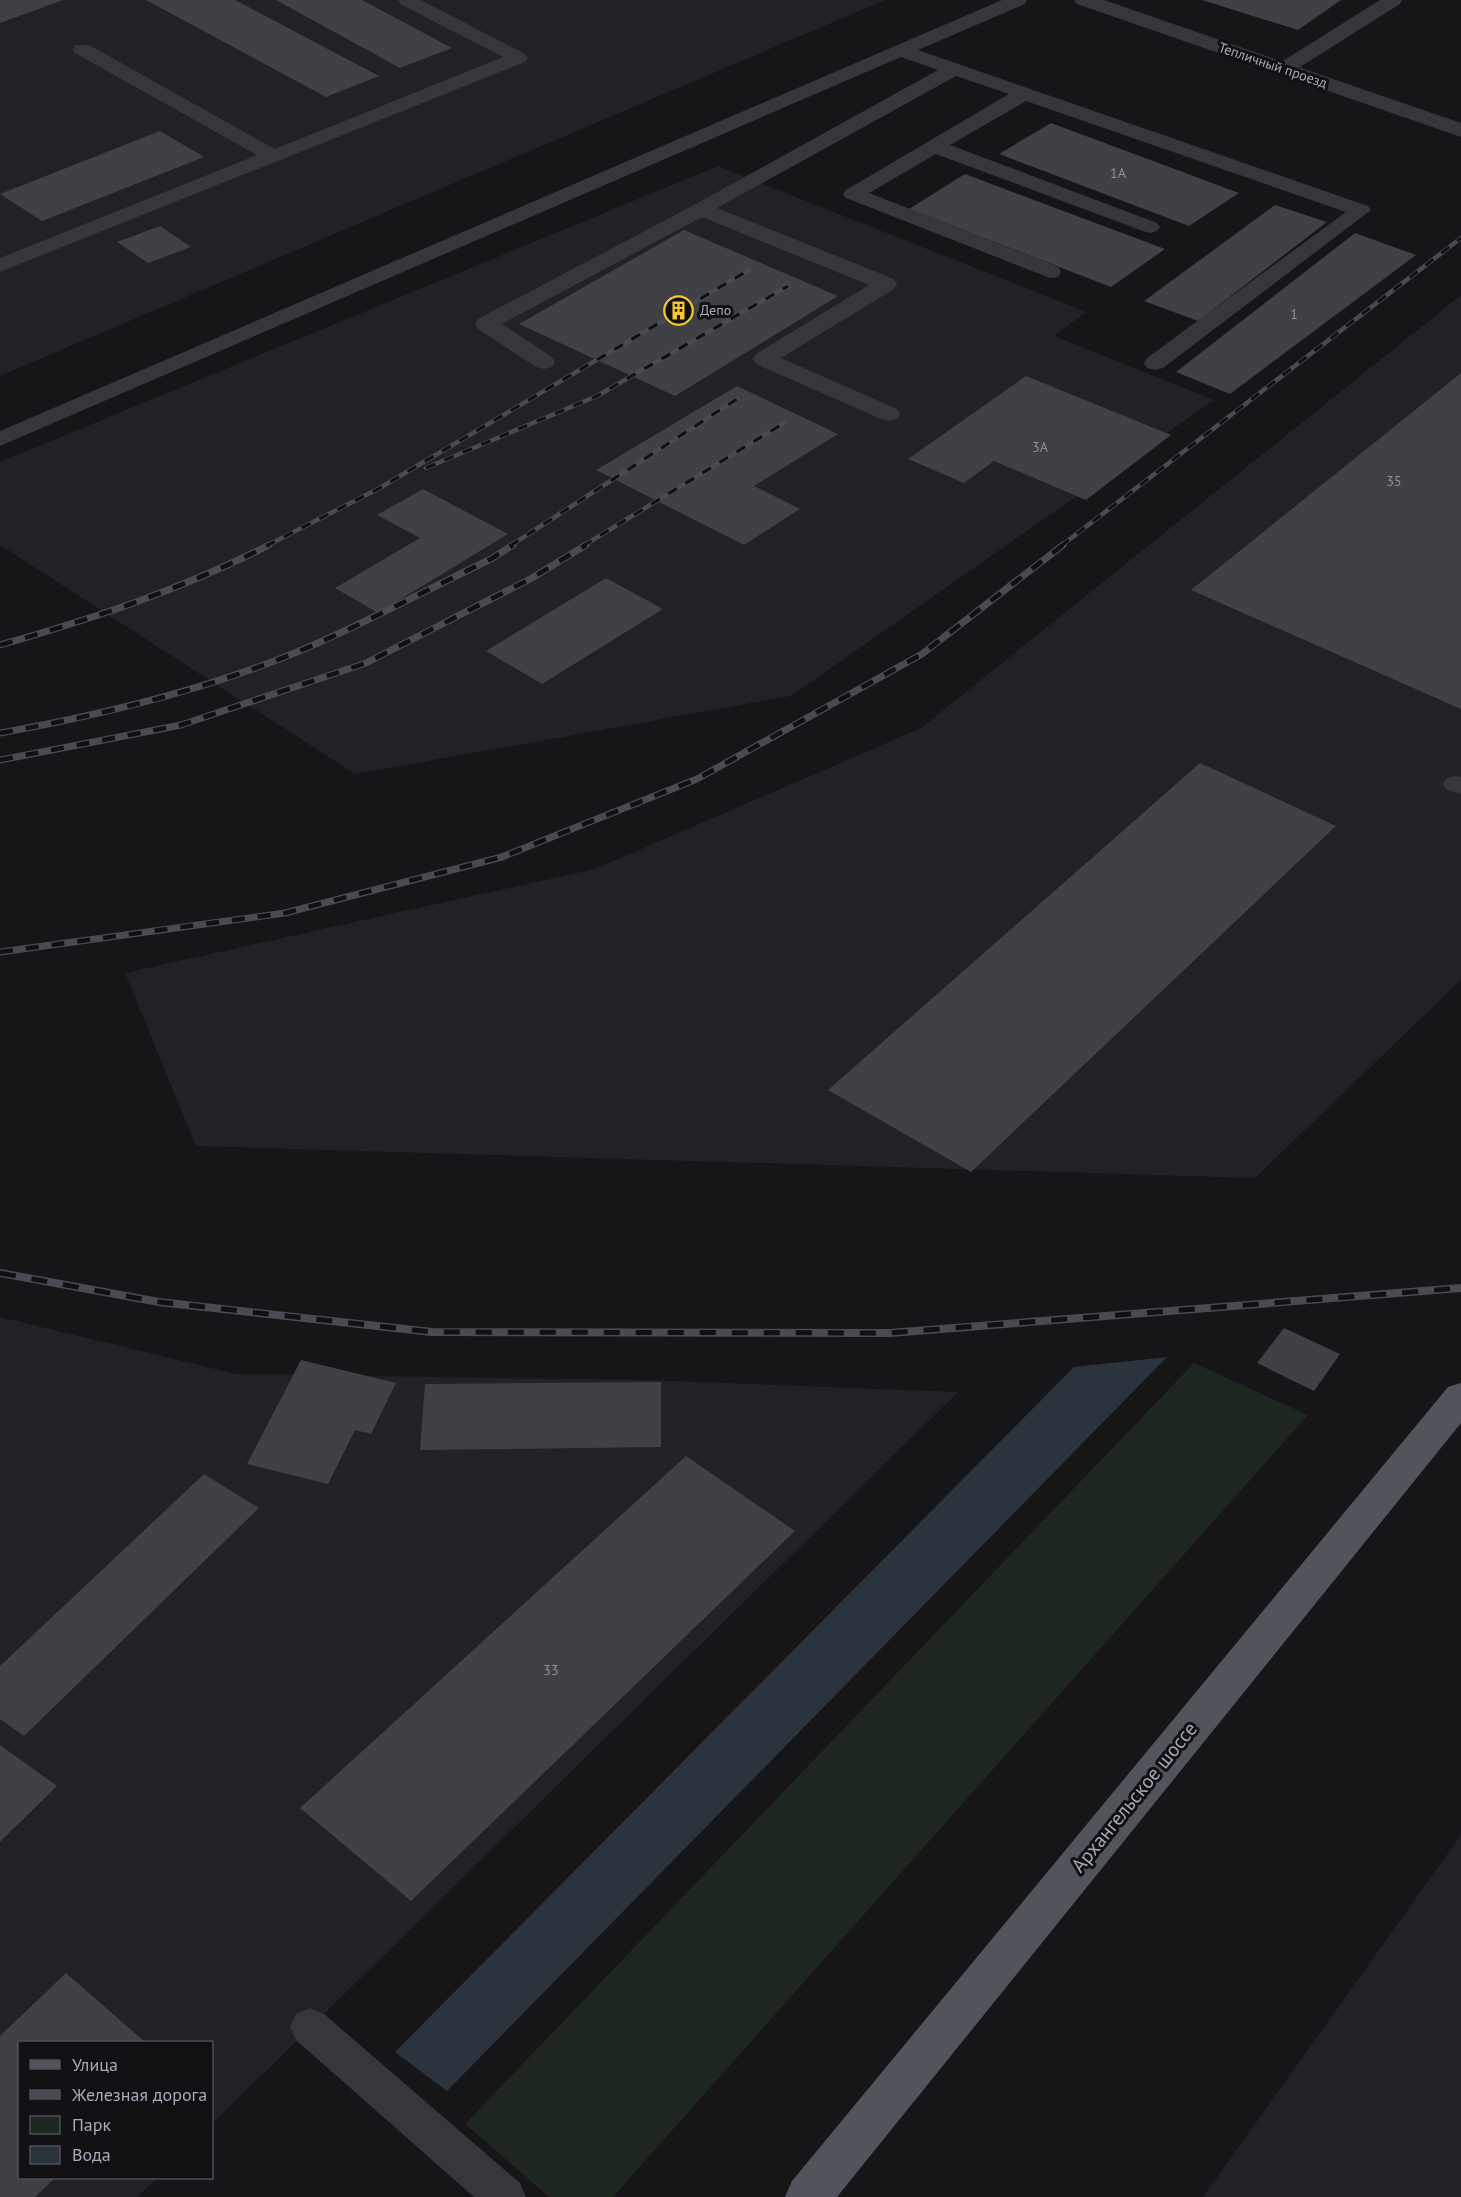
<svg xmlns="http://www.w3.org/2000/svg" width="1461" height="2197" font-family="'PT Sans',sans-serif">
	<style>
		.built { fill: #222125 }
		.green { fill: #1d261f }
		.water { fill: #2b333c }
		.building { fill: #404045 }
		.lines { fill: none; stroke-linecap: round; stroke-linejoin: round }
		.service { fill: #36373d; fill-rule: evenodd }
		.minor { fill: #36373d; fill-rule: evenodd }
		.primary { fill: #52545c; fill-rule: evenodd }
		.rail-far2-casing { stroke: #494b52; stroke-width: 4.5 }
		.rail-far1-casing { stroke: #494b52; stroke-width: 7 }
		.rail-casing { stroke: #494b52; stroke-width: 8 }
		.rail-far2 { stroke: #111013; stroke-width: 3; stroke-dasharray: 10; stroke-linecap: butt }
		.rail-far1 { stroke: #111013; stroke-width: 4.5; stroke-dasharray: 13; stroke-linecap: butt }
		.rail { stroke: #111013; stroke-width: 5; stroke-dasharray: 16; stroke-linecap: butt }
		.labels { text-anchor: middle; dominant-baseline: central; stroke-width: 6; stroke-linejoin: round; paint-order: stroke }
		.far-street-label { font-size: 14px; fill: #a7abb8; stroke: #111013 }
		.number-label { font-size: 14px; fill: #8d909b }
		.far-poi-label { font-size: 14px; fill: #a7abb8; stroke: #111013; text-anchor: start }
		.near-street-label { font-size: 20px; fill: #a7abb8; stroke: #111013 }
	</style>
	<rect width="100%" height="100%" fill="#161518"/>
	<g class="built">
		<path d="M0,0H885L0,376Z"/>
		<path d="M718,166L1086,312L1054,336L1214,400L791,696L355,774L0,545V462Z"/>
		<path d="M1461,295V980L1255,1178L196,1146L125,973L595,869L921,728Z"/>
		<path d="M0,1317L236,1374L647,1380L958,1392L212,2124V2042H20V2178H157L137,2197H0Z"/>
		<path d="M1461,1835V2197H1203Z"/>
	</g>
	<path class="green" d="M1194,1363L1308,1415L613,2197H549L465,2124Z"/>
	<path class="water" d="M1167,1357L447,2091L395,2052L1074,1367Z"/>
	<g class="building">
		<path d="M0,0H63L0,23Z"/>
		<path d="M146,0H235L379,76L326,97Z"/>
		<path d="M276,0H362L452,48L400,68Z"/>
		<path d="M1202,0H1341L1298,30Z"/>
		<path d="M1051,123L1239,193L1189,226L999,154Z"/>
		<path d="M160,131L204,157L42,221L0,194Z"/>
		<path d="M965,174L1165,249L1111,287L909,209Z"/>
		<path d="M1275,205L1327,222L1198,321L1144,301Z"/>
		<path d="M160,226L191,247L148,263L117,242Z"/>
		<path d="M684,230L838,296L675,396L519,324Z"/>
		<path d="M1355,233L1416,255L1230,394L1176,372Z"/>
		<path d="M1461,373V709L1191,590Z"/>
		<path d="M1026,376L1171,435L1086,500L994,461L964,483L908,459Z"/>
		<path d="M737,386L838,434L754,486L800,509L744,545L596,470Z"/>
		<path d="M423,489L508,534L378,613L335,588L420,538L377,515Z"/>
		<path d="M606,578L663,609L542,684L486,651Z"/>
		<path d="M1200,763L1336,826L971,1172L828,1090Z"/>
		<path d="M1284,1328L1340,1354L1314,1391L1257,1363Z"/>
		<path d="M301,1360L396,1383L371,1434L355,1430L328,1484L247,1464Z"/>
		<path d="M661,1382V1447L420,1450L425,1384Z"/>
		<path d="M686,1456L795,1531L411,1901L300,1808Z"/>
		<path d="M204,1474L259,1508L24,1736L0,1719V1666Z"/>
		<path d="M0,1745L57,1786L0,1842Z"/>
		<path d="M66,1973L145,2042H20V2178H55L35,2197H0V2036Z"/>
	</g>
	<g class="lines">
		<g class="service">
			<path d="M398,0H421L525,54L528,58L525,62L0,272V258L257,155L75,53L73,49L75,45H89L275,149L503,57L400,4Z"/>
			<path d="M1002,0H1027L1025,4L918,50L1368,206L1371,210L1163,368L1155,370L1147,368L1144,363L1147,358L1346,212L1026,101L950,145L1157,223L1160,227L1157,231L1150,233L1143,231L936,154L869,193L1058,267L1061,272L1058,277L1050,278L846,198L843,194L846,190L1009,94L956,76L717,208L894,279L897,284L894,289L781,358L897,409L900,414L897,419L889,421L881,419L756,364L753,359L756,354L869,285L702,217L502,324L552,357L555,362L552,367L544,369L536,367L478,329L475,324L478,319L694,205L938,70L901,57L0,446V431Z"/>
			<path d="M1380,0H1402L1400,4L1292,72H1278L1275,68L1278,64Z"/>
			<path d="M1456,776L1461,777V794L1447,790L1443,784L1447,778Z"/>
			<path d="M310,2008L324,2014L520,2183L526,2197H474L296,2040L290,2027L296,2014Z"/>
		</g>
		<path class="minor" d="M1074,0H1104L1461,123V137L1077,4Z"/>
		<path class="primary" d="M1461,1383V1423L837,2197H785L792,2181L1448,1387Z"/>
		<defs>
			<g id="rail-far2">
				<path d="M426,468L597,396L788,286"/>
				<path d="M266,546L378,489L749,270"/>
				<path d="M510,546L737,399"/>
				<path d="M583,546L784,423"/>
				<path d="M1061,546L1461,238"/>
			</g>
			<g id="rail-far1">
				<path d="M0,645C92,619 183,589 269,545"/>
				<path d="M0,733C102,715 206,690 302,650C366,623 428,589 491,559L513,545"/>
				<path d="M0,760L181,725L366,663L532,578L586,545"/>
				<path d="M0,952L285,913L502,857L697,779L922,654L1063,545"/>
			</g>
			<path id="rail" d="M0,1273L159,1302L432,1332L890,1333L1461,1288"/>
		</defs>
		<use href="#rail-far2" class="rail-far2-casing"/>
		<use href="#rail-far1" class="rail-far1-casing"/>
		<use href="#rail" class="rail-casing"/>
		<use href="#rail-far2" class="rail-far2"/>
		<use href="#rail-far1" class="rail-far1"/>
		<use href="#rail" class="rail"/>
	</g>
	<defs>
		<symbol id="building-ring" viewBox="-11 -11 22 22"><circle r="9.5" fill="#111013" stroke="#f7c52e" stroke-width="1.5"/><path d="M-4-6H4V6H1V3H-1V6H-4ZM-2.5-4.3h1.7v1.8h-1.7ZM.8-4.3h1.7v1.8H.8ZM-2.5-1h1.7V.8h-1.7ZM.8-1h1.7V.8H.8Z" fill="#f7c52e"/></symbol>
	</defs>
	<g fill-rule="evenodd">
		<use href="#building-ring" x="662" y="294" width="33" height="33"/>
	</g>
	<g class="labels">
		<g class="far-street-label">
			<text transform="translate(1273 65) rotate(19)">Тепличный проезд</text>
		</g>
		<g class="number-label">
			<text x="1118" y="173">1А</text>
			<text x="1294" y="314">1</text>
			<text x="1040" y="447">3А</text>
			<text x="1394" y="481">35</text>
			<text x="551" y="1670">33</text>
		</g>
		<g class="far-poi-label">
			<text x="700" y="310">Депо</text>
		</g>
		<g class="near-street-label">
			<text transform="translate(1134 1797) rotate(-51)">Архангельское шоссе</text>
		</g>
	</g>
	<rect x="18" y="2041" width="195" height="138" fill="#111013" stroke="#4d4e55" stroke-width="1.5"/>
	<rect x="30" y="2060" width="30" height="9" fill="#52545c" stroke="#4d4e55" stroke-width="1.5"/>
	<text x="72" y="2071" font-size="18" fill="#a7abb8">Улица</text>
	<rect x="30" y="2090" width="30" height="9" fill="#494b52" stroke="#4d4e55" stroke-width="1.5"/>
	<text x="72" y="2101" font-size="18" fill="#a7abb8">Железная дорога</text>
	<rect x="30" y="2116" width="30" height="18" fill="#1d261f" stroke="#4d4e55" stroke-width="1.5"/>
	<text x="72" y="2131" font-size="18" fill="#a7abb8">Парк</text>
	<rect x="30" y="2146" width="30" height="18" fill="#2b333c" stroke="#4d4e55" stroke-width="1.5"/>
	<text x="72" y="2161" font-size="18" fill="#a7abb8">Вода</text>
</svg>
